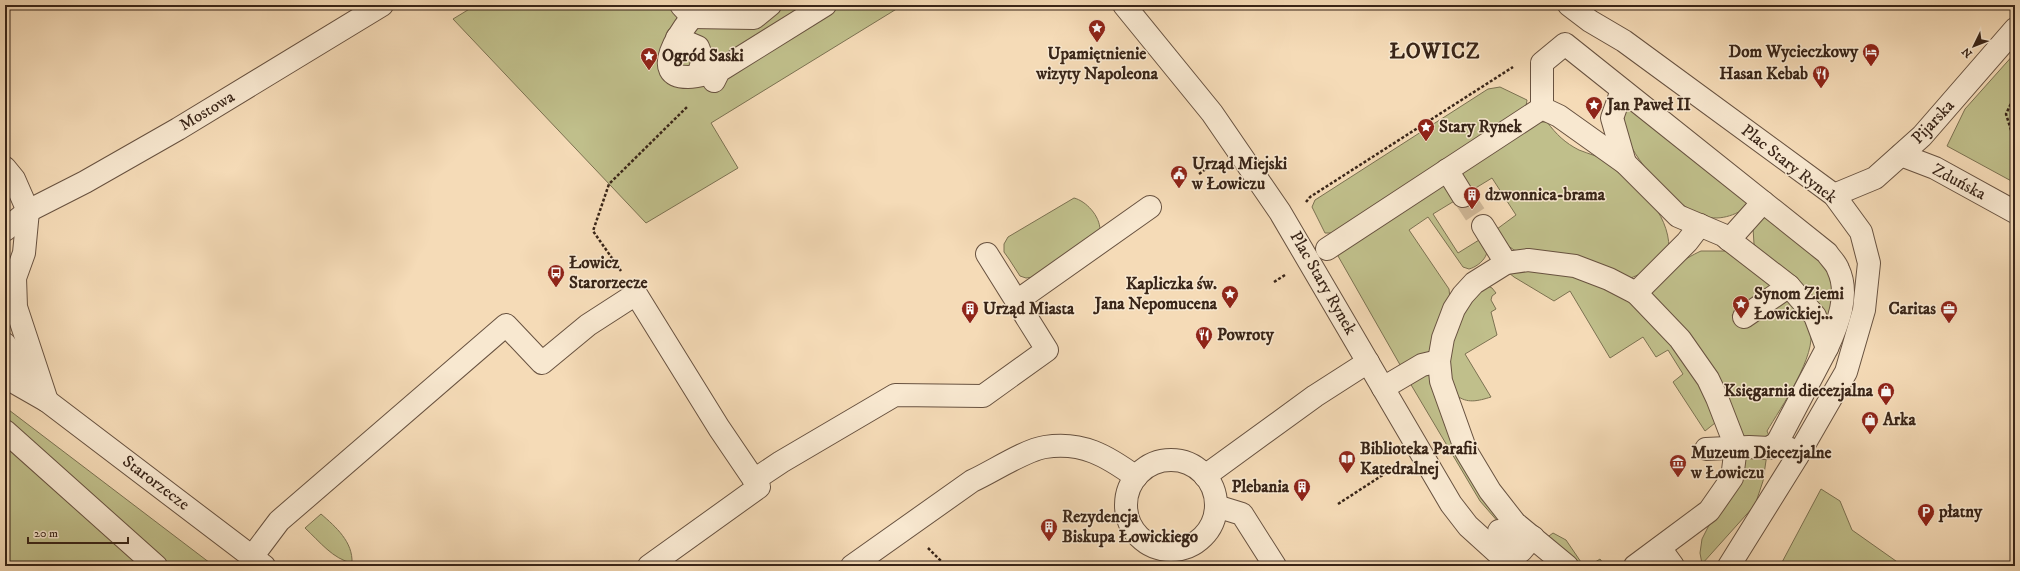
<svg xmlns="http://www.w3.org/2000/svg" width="2020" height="571" font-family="'IM FELL DW Pica',serif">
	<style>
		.green { fill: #c0bf8b; stroke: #7c7252 }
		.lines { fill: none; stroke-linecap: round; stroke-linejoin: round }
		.minor-tunnel { stroke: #cfb797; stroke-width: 22; stroke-dasharray: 22 11; stroke-linecap: butt }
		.minor-casing { stroke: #685240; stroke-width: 24 }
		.path { stroke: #392518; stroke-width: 2.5; stroke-dasharray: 3 2; stroke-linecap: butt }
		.minor { stroke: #f8e8d0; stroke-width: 22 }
		.labels { text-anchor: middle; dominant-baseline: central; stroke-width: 3; stroke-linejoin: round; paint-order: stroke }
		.poi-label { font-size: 17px; font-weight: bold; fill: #392518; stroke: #f8e8d0; text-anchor: start }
		.street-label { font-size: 17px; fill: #392518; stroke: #f8e8d0 }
		.district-label { font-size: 21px; font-weight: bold; letter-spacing: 1px; fill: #392518; stroke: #f8e8d0 }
	</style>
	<rect width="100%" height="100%" fill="#f5dbb7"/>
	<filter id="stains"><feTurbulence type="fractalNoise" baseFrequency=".005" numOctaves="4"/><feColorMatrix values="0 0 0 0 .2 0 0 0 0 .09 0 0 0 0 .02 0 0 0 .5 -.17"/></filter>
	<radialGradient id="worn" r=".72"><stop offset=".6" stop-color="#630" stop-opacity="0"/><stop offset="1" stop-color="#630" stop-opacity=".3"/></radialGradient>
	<g class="green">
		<path d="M476,5H903L711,123L738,168L646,223L453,19Z"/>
		<path d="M2015,53V183L1947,146L1965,109Z"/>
		<path d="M1500,87L1527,100L1526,107L1332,233H1325L1312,207L1315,200L1488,89Z"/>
		<path d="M1628,101L1755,202C1741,212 1725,221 1707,217C1679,211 1636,163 1627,137C1622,124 1624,113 1628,101Z"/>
		<path d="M1537,122H1547C1556,134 1565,143 1579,150C1589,154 1601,157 1610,163C1637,182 1669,213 1669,248L1640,274L1631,278L1514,250L1507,245L1497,229L1516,215L1492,178L1433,214L1458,253L1479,240C1497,249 1481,266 1469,269L1463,267L1428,217L1409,230L1449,289L1450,299L1435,344L1427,354L1403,370L1338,256L1339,251Z"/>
		<path d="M1074,198C1086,201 1100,216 1100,230L1034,277L1026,278L1020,276L1009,259L1004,252V244L1008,237Z"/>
		<path d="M1765,211L1836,273L1829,322L1754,244L1753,228Z"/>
		<path d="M1701,251H1728L1775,286L1732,315L1741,328L1786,298C1794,307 1807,317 1810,329C1818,354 1780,409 1767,431L1770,438H1741L1651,295C1656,277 1685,258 1701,251Z"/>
		<path d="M1516,267L1591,279L1637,306L1693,369L1716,419L1715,423L1705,431L1673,382L1683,374L1668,350L1656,357L1643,337L1610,358L1570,291L1554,301L1514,277L1509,273Z"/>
		<path d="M1486,285L1492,288L1496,293L1492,296L1491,300L1496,309L1491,312L1497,335L1465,354L1491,397C1478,401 1467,404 1456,395L1447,372L1456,320Z"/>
		<path d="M1423,374L1429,375L1433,379L1506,531L1480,501L1407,378Z"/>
		<path d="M5,407L214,566H5Z"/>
		<path d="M1767,454L1763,481L1755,505L1702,564L1700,553L1702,539L1744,456Z"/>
		<path d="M1821,489L1840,501L1852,530L1903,566H1780Z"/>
		<path d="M321,514C336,527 353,542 352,563C333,559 320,542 305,528Z"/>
		<path d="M1553,533L1566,540L1583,565L1589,566L1600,559L1605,566H1578L1545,539Z"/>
	</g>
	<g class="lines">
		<path class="minor-tunnel" d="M1463,196L1483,226"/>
		<defs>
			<g id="minor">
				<path d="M681,5L692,17L754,18L770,5"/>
				<path d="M1124,5L1212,113L1280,212L1451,504L1468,526L1512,566"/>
				<path d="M1569,5L1590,21L1624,41L1834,195L1861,232L1869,263L1864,310L1846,372L1797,457L1729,566"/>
				<path d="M692,17C681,31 648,77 688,77C698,77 709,73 719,71"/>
				<path d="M677,38L698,47L703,60L698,75"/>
				<path d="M714,81L719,71L825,5"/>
				<path d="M1622,90L1612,118L1625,163"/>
				<path d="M1542,108V63L1565,44L1827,253C1830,258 1836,263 1838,269C1850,294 1838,324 1827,348"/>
				<path d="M1901,155L1935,168L2015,212"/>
				<path d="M5,168L14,179L28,211L24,253L15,278L16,307L47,401"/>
				<path d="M1447,170L1463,196"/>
				<path d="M1834,195L1875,178L1922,136L2015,29"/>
				<path d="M1483,226L1506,263"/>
				<path d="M5,230L28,211L85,182L178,129L382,5"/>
				<path d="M1729,240L1763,202"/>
				<path d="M1327,249L1542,108L1559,116L1625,163L1678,216L1723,235L1789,286L1815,316L1827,348L1777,443"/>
				<path d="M1636,293L1687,242L1700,225"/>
				<path d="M1017,301L1150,207"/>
				<path d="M1744,317L1789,286"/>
				<path d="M5,344L33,382"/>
				<path d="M5,377L47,401L264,566"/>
				<path d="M1383,388L1422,365L1439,361"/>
				<path d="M5,431L156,566"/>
				<path d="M1706,449L1749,447L1769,448L1777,443L1790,449"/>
				<circle cx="1171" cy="505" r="45"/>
				<path d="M1205,476L1315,396L1368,362"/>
				<path d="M754,480L781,462L895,395L983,396L1047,350L987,254"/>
				<path d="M1216,506L1242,514L1275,566"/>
				<path d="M1499,531L1521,551L1533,537"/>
				<path d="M1660,548L1673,566"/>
				<path d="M252,557L279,521L506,325L542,363L588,325L636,294L719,428L759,487L649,566"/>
				<path d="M852,566L972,481C992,472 1025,450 1045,447C1082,441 1107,456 1136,477"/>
				<path d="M1567,566L1515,523L1490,491L1466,451L1441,381L1439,361L1443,338L1454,309L1463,295L1474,283L1506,263L1528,260L1575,266L1609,279L1636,293L1680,339L1708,379L1717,398L1736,447L1732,478L1709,511L1635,566"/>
			</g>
		</defs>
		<use href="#minor" class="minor-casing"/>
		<g class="path">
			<path d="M2015,95L2006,114L2015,143"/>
			<path d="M1199,174L1213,164"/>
			<path d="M1306,202L1310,197L1513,67"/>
			<path d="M621,271L593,231L609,184L688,106"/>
			<path d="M1274,282L1285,275"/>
			<path d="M1338,504L1392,469"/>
			<path d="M928,548L946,566"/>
		</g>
		<use href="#minor" class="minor"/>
	</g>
	<defs>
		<symbol id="sight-pin" viewBox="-11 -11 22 30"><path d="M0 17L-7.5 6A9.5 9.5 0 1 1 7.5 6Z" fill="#8f2418" stroke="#f8e8d0"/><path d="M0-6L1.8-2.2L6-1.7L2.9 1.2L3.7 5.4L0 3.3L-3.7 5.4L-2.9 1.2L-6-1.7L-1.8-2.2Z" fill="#fff"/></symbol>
		<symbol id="hotel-pin" viewBox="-11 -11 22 30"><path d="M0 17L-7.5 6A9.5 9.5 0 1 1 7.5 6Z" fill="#8f2418" stroke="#f8e8d0"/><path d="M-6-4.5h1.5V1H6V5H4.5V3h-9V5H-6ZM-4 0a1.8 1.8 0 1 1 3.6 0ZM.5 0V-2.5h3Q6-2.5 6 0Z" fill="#fff"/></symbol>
		<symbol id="restaurant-pin" viewBox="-11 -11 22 30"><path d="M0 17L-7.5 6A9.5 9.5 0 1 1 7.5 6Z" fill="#8f2418" stroke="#f8e8d0"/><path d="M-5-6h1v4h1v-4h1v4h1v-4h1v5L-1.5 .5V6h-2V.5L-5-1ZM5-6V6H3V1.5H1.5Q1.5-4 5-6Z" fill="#fff"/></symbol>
		<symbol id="civic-pin" viewBox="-11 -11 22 30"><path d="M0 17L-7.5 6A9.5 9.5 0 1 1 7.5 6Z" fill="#8f2418" stroke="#f8e8d0"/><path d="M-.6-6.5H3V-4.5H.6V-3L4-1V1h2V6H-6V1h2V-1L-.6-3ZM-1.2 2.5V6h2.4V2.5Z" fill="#fff"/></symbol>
		<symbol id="building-pin" viewBox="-11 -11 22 30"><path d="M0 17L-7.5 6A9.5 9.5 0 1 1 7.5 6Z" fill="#8f2418" stroke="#f8e8d0"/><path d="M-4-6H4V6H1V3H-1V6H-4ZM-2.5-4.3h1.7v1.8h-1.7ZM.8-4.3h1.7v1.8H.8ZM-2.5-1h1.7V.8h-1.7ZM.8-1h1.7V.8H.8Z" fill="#fff"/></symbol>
		<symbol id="bus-pin" viewBox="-11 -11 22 30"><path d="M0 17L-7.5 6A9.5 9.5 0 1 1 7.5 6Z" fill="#8f2418" stroke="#f8e8d0"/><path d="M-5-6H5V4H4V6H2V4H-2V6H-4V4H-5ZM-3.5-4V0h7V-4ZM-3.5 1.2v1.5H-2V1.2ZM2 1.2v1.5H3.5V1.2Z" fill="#fff"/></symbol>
		<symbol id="office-pin" viewBox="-11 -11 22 30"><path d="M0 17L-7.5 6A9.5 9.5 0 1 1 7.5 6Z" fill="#8f2418" stroke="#f8e8d0"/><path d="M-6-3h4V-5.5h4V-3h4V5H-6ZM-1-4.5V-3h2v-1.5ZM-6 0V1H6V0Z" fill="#fff"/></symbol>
		<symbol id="shop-pin" viewBox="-11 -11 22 30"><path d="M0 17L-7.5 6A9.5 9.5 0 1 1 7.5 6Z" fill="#8f2418" stroke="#f8e8d0"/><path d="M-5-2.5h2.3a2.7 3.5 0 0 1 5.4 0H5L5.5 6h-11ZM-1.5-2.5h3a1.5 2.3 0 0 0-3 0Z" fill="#fff"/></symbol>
		<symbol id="library-pin" viewBox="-11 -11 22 30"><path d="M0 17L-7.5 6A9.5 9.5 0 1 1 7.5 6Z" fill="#8f2418" stroke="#f8e8d0"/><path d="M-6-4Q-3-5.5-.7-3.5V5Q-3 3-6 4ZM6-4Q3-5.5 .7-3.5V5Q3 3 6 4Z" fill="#fff"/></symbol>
		<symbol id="museum-pin" viewBox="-11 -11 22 30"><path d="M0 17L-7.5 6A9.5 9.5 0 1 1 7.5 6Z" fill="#8f2418" stroke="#f8e8d0"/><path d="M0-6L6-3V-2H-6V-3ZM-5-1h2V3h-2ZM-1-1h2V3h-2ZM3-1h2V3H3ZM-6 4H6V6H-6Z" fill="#fff"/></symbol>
		<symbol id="parking-pin" viewBox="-11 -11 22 30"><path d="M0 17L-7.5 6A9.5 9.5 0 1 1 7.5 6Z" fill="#8f2418" stroke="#f8e8d0"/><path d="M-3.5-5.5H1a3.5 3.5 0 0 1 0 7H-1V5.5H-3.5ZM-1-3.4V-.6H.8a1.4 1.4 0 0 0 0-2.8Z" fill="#fff"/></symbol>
	</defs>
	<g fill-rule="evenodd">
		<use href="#sight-pin" x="1087" y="18" width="20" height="27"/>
		<use href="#hotel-pin" x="1861" y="42" width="20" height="27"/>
		<use href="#sight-pin" x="639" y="46" width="20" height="27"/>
		<use href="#restaurant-pin" x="1811" y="64" width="20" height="27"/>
		<use href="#sight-pin" x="1584" y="95" width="20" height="27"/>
		<use href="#sight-pin" x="1416" y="117" width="20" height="27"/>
		<use href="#civic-pin" x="1169" y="164" width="20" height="27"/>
		<use href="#building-pin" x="1462" y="185" width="20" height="27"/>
		<use href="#bus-pin" x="546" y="263" width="20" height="27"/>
		<use href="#sight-pin" x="1220" y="284" width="20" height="27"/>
		<use href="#sight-pin" x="1731" y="294" width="20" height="27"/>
		<use href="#building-pin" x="960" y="299" width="20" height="27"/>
		<use href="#office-pin" x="1939" y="299" width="20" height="27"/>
		<use href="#restaurant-pin" x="1194" y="325" width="20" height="27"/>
		<use href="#shop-pin" x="1876" y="381" width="20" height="27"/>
		<use href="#shop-pin" x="1860" y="410" width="20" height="27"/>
		<use href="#library-pin" x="1337" y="449" width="20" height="27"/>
		<use href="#museum-pin" x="1668" y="453" width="20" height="27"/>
		<use href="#building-pin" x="1292" y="477" width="20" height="27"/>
		<use href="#parking-pin" x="1916" y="502" width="20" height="27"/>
		<use href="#building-pin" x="1039" y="517" width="20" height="27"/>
	</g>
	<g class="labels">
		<g class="poi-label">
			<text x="1858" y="52" text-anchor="end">Dom Wycieczkowy</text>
			<text x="1097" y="54" text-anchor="middle">Upamiętnienie<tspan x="1097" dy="20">wizyty Napoleona</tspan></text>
			<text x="662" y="56">Ogród Saski</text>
			<text x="1808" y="74" text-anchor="end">Hasan Kebab</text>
			<text x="1607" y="105">Jan Paweł II</text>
			<text x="1439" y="127">Stary Rynek</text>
			<text x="1192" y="164">Urząd Miejski<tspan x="1192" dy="20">w Łowiczu</tspan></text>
			<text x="1485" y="195">dzwonnica-brama</text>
			<text x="569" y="263">Łowicz<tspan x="569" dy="20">Starorzecze</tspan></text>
			<text x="1217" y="284" text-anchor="end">Kapliczka św.<tspan x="1217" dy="20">Jana Nepomucena</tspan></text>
			<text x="1754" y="294">Synom Ziemi<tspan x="1754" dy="20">Łowickiej...</tspan></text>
			<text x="983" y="309">Urząd Miasta</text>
			<text x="1936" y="309" text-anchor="end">Caritas</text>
			<text x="1217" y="335">Powroty</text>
			<text x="1873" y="391" text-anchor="end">Księgarnia diecezjalna</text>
			<text x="1883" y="420">Arka</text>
			<text x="1360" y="449">Biblioteka Parafii<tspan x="1360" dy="20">Katedralnej</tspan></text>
			<text x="1691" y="453">Muzeum Diecezjalne<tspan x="1691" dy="20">w Łowiczu</tspan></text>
			<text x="1289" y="487" text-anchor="end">Plebania</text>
			<text x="1939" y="512">płatny</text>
			<text x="1062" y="517">Rezydencja<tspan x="1062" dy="20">Biskupa Łowickiego</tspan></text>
		</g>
		<g class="street-label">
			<text transform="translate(207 111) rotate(-31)">Mostowa</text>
			<text transform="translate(1933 122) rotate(-47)">Pijarska</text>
			<text transform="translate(1789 164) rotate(38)">Plac Stary Rynek</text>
			<text transform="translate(1959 182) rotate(28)">Zduńska</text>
			<text transform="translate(1323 283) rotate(60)">Plac Stary Rynek</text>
			<text transform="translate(156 483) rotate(37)">Starorzecze</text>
		</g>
		<g class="district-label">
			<text x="1435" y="52">ŁOWICZ</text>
		</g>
	</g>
	<rect width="2020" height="571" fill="none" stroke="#f5dbb7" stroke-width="20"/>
	<rect x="6" y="6" width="2008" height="559" fill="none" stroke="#392518" stroke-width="2"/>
	<rect x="10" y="10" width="2000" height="551" fill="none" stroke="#392518"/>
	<g transform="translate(1974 46) rotate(227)" stroke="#f8e8d0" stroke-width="3" paint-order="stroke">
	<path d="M0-3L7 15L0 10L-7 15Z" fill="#392518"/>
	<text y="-6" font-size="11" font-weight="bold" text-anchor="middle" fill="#392518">N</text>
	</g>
	<path d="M28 537v6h100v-6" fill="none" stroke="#392518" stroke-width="2"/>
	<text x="34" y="537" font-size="12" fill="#392518" stroke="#f8e8d0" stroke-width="3" paint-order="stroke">20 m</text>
	<rect width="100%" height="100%" filter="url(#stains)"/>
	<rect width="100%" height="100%" fill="url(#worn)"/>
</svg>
